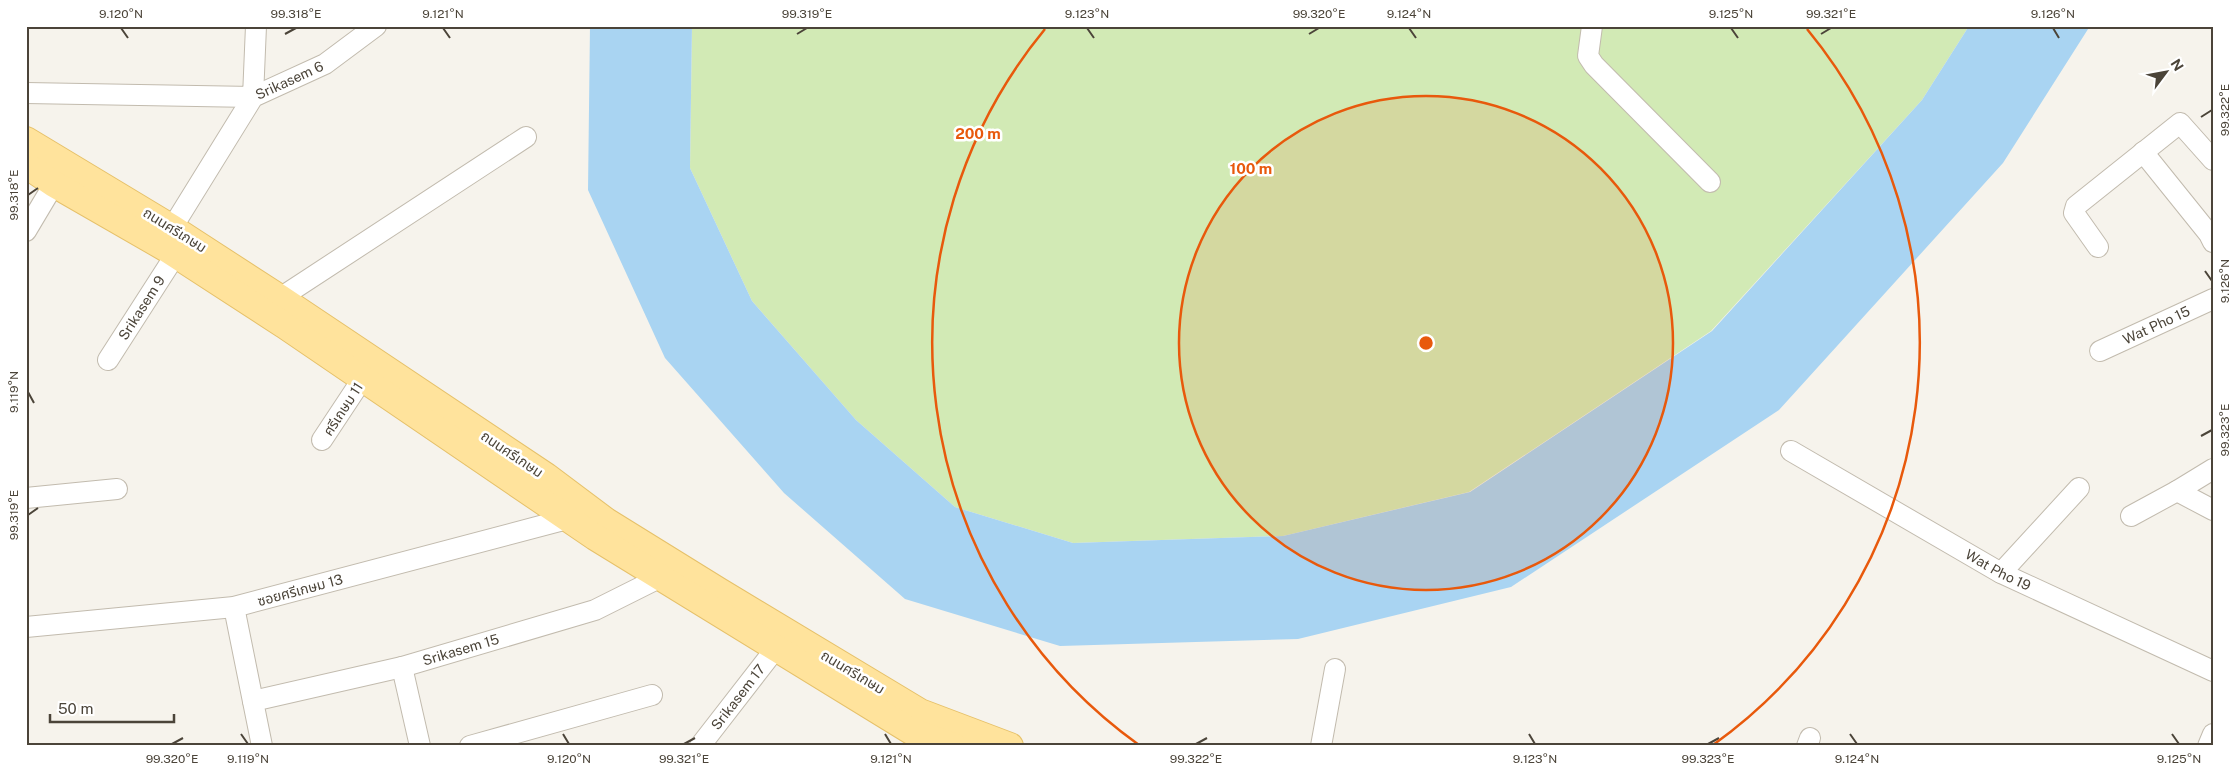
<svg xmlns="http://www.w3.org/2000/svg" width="2239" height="772" font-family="'Public Sans','Noto Sans Thai',sans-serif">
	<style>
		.green { fill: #d2eab5 }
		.water { fill: #a9d4f2 }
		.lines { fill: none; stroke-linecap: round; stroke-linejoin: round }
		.minor-casing { stroke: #c2bbae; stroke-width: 22 }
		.major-casing { stroke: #e6c16a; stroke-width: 28 }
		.minor { stroke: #fff; stroke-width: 20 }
		.major { stroke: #ffe39c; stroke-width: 26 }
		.ticks { fill: none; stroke: #4b4439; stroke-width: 2 }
		.ring { fill: none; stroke: #e8590c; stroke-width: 2.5 }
		.labels { text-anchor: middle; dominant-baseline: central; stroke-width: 5; stroke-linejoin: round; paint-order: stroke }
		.street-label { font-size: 14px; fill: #4b4439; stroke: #fff }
		.centre { fill: #e8590c; stroke: #fff; stroke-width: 2.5 }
		.ring-label { font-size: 15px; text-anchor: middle; font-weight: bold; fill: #e8590c; stroke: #fff; stroke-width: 5; stroke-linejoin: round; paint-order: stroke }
		.neatline { fill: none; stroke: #4b4439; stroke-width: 2 }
		.ticks-label { font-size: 12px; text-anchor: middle; fill: #4b4439 }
	</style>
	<rect width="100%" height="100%" fill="#f6f3ec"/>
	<path class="green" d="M692,26H1969L1922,100L1711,331L1469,492L1283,536L1073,543L955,507L856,420L752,301L690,168Z"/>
	<path class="water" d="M590,26H692L690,168L752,301L856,420L955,507L1073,543L1283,536L1470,492L1712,331L1922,100L1969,26H2090L2003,163L1779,410L1511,587L1298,639L1060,646L905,599L784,493L665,358L588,190Z"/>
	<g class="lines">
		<defs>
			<g id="minor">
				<path d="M1592,26L1588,56L1594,65L1710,182"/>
				<path d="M26,93L253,97L256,26"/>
				<path d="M2143,152L2209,234L2213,242"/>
				<path id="s1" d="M172,228L253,97L325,64L376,26"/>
				<path d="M26,231L54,184"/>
				<path d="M2098,247L2074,213L2076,206L2180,123L2213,160"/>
				<path d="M280,298L526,137"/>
				<path id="s2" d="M2100,351L2213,299"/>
				<path id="s3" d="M108,360L176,254"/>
				<path d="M322,440L363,378"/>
				<path id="s4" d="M1791,451L2001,573L2213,671"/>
				<path d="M2213,469L2177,491L2213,510"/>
				<path d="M26,498L117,489"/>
				<path d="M2131,516L2177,491"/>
				<path d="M2001,573L2079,488"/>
				<path d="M234,607L262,746"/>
				<path d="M26,627L234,607L567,519"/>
				<path d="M402,667L420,746"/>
				<path id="s5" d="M253,701L402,667L595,610L661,577"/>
				<path d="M470,746L652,695"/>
				<path id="s6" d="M700,746L776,648"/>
				<path d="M1321,746L1335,669"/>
				<path d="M1807,746L1810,738"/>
				<path d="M2208,746L2213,734"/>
			</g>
			<g id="major">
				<path d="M26,140L172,228L280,298L546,476L606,521L719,591L920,712L1010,746"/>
				<path d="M26,165L54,184L167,249L284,325L595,537L911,731L953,746"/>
			</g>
		</defs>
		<use href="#minor" class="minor-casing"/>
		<use href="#major" class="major-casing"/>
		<use href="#minor" class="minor"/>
		<use href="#major" class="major"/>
	</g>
	<path class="ticks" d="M121,28L128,38M443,28L450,38M1087,28L1094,38M1409,28L1416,38M1731,28L1738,38M2053,28L2059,38M285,34L296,28M797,34L807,28M1309,34L1319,28M1821,34L1831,28M2201,117L2212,110M28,195L38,188M2205,271L2212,281M28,392L34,403M2201,436L2212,430M28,515L38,508M241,734L248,744M563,734L569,744M885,734L891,744M1529,734L1535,744M1850,734L1857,744M2172,734L2179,744M172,744L183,738M684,744L695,738M1196,744L1207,738M1708,744L1719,738"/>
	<circle cx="1426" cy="343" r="247" fill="#e8590c" fill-opacity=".12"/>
	<g class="ring">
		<circle cx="1426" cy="343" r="247"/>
		<path d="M1139 745A494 494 0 0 1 1045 29M1807 29A494 494 0 0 1 1713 745"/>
	</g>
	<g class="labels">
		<g class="street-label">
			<text stroke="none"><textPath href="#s1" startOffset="194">Srikasem 6</textPath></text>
			<text transform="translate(175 230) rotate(32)">ถนนศรีเกษม</text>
			<text stroke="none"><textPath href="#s3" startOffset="62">Srikasem 9</textPath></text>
			<text stroke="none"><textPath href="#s2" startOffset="62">Wat Pho 15</textPath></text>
			<text transform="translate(343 409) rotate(-57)">ศรีเกษม 11</text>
			<text transform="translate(512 454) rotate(34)">ถนนศรีเกษม</text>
			<text stroke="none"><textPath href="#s4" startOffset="239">Wat Pho 19</textPath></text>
			<text transform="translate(300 590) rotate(-15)">ซอยศรีเกษม 13</text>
			<text stroke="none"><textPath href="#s5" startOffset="214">Srikasem 15</textPath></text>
			<text transform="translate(853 672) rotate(31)">ถนนศรีเกษม</text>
			<text stroke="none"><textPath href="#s6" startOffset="62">Srikasem 17</textPath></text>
		</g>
	</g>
	<circle cx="1426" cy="343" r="8" class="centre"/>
	<g class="ring-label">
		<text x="978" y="139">200 m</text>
		<text x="1251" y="174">100 m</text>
	</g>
	<rect width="2239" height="772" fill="none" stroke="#ffffff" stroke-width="55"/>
	<g transform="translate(2166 72) rotate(58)" stroke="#ffffff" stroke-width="4" paint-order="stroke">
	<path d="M0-4L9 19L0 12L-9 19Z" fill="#4b4439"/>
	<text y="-8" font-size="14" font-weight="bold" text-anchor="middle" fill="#4b4439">N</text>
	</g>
	<path d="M50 714v8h124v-8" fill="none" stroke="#4b4439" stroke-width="2.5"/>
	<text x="58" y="714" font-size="15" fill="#4b4439" stroke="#ffffff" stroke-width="4" paint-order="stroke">50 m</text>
	<rect x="28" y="28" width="2184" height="716" class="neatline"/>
	<g class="ticks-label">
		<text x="121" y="18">9.120°N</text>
		<text x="296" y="18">99.318°E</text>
		<text x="443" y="18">9.121°N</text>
		<text x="807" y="18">99.319°E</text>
		<text x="1087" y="18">9.123°N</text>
		<text x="1319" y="18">99.320°E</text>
		<text x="1409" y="18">9.124°N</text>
		<text x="1731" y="18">9.125°N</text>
		<text x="1831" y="18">99.321°E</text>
		<text x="2053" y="18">9.126°N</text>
		<text transform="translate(2225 110) rotate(-90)" y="4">99.322°E</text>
		<text transform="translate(14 195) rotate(-90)" y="4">99.318°E</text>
		<text transform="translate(2225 281) rotate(-90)" y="4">9.126°N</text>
		<text transform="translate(14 392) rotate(-90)" y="4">9.119°N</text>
		<text transform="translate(2225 430) rotate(-90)" y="4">99.323°E</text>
		<text transform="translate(14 515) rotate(-90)" y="4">99.319°E</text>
		<text x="172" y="763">99.320°E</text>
		<text x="248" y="763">9.119°N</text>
		<text x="569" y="763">9.120°N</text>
		<text x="684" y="763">99.321°E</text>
		<text x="891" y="763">9.121°N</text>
		<text x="1196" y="763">99.322°E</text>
		<text x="1535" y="763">9.123°N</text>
		<text x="1708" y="763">99.323°E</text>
		<text x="1857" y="763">9.124°N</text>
		<text x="2179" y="763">9.125°N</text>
	</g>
</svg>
